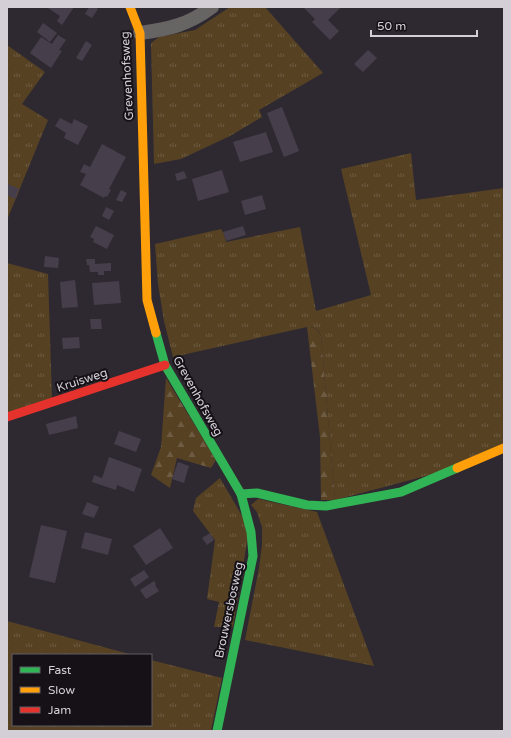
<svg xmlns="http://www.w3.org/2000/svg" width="511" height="738" font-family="'Varela Round',sans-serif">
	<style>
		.grass { fill: url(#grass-tufts) }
		.forest { fill: url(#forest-firs) }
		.building { fill: #473e4c }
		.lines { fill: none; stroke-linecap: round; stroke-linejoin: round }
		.street { stroke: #676464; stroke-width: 14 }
		.fast { stroke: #30b455; stroke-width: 9 }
		.slow { stroke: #ff9f0a; stroke-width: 9 }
		.jam { stroke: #e5322d; stroke-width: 9 }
		.labels { text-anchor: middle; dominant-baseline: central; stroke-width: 4; stroke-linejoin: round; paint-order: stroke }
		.street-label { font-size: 12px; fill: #d4cfd7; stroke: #151117 }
	</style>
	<defs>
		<pattern id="grass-tufts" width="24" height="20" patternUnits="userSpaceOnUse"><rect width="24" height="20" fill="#564123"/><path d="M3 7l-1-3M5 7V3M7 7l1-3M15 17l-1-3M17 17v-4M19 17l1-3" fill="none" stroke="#6d5b42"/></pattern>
		<pattern id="forest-firs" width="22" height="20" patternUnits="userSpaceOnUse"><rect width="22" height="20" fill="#564123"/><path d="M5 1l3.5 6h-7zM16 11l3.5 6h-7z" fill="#6d5b42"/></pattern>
	</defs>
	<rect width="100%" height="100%" fill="#2e2930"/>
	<g class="grass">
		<path d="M230,7H265L323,73L259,110L262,117L230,136L181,159L154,164L151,43L159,37L195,30Z"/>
		<path d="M7,45L45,72L22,104L48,120L7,220Z"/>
		<path d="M411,153L416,200L504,188V444L437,473L335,500L321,336C318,329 316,327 307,327L173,357L164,321L158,284L155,244L221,229L224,234L226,242L300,227L316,311L371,295L341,169Z"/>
		<path d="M7,263L48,274L52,399L7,413Z"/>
		<path d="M220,478L245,521L248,536L233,627H214L219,602L207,599L215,540L193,511L196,498Z"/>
		<path d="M258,499L317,512L374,666L245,640L259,568L262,545V527L257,512L251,505Z"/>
		<path d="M7,621L133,655H13V725H151V660L222,678L211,731H7Z"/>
	</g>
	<g class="forest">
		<path d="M307,327C316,327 317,329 321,336L335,500H321L320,437Z"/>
		<path d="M166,378L216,460L211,468L177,458L170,488L151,475L161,447Z"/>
	</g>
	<g class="building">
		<path d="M49,7H74L62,25L57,21L60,16L48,8Z"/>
		<path d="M89,7H95L98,9L92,18L85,14Z"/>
		<path d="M305,7H341L328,20L339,31L330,40L312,22L315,19L304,8Z"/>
		<path d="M43,23L57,33L50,42L37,32Z"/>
		<path d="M58,35L66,40L59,50L62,51L51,68L30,53L41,37L52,44Z"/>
		<path d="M86,41L92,45L82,61L76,58Z"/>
		<path d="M368,50L377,58L363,72L354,64Z"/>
		<path d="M282,107L299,151L284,157L267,113Z"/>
		<path d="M60,118L72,124L74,119L88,126L78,145L64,138L66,133L55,126Z"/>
		<path d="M266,132L273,152L240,162L233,142Z"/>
		<path d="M102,144L126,157L109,189L111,190L107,197L105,196L104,198L80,185L86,174L80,172L84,164L90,167Z"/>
		<path d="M222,170L229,192L198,201L192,179Z"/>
		<path d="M184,171L187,178L177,181L175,174Z"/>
		<path d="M8,184L19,189L15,199L7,195V187Z"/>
		<path d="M121,190L127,193L122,202L116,200Z"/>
		<path d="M262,195L266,209L245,215L241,201Z"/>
		<path d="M106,207L114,211L109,220L102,216Z"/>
		<path d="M96,226L114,235L107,249L93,242L94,239L90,237Z"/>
		<path d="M243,226L246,235L226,241L223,232Z"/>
		<path d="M45,256L59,258L58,268L44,267Z"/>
		<path d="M86,259H95V264L111,263V271H104V275H98V272H90L89,265H87Z"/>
		<path d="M75,280L78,307L62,308L60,282Z"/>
		<path d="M119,281L121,303L94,305L92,283Z"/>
		<path d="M90,319H101L102,329H91Z"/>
		<path d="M79,337L80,348L63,349L62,338Z"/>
		<path d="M76,416L78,428L49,435L46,424Z"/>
		<path d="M119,431L141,439L136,452L114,444Z"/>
		<path d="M109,457L142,469L134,492L117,485L116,490L92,482L94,475L102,478Z"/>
		<path d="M178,462L189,466L184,483L172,479Z"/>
		<path d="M87,502L99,507L94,518L82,514Z"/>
		<path d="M41,525L67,531L55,583L29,577Z"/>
		<path d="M160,528L173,548L146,565L133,546Z"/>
		<path d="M85,532L112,539L108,555L81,548Z"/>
		<path d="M210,533L214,540L207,545L202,538Z"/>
		<path d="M144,570L149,577L135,587L130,579Z"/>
		<path d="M154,581L156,584L155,585L159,591L146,599L140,590Z"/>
	</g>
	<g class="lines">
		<path class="street" d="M140,33C169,29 188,25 212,7"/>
		<g class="fast">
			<path d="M156,333L165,365L241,494L257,493L307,505L326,506L401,492L457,468"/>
			<path d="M217,731L253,556L251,532L241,494"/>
		</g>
		<g class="slow">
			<path d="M130,7L140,33L147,300L156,333"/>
			<path d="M457,468L504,448"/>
		</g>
		<path class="jam" d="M7,417L165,365"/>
	</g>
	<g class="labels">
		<g class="street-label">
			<text transform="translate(127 76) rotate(-93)">Grevenhofsweg</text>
			<text transform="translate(82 380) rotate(-18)">Kruisweg</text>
			<text transform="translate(198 396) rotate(61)">Grevenhofsweg</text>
			<text transform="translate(229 610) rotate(-78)">Brouwersbosweg</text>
		</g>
	</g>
	<rect width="511" height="738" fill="none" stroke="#d4cfd7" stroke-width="16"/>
	<rect x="12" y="654" width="140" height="72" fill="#151117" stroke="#615d64"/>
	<rect x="20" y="667" width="20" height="6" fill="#30b455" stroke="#615d64"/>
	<text x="48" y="674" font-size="12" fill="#d4cfd7">Fast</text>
	<rect x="20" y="687" width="20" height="6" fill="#ff9f0a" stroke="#615d64"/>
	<text x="48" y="694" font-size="12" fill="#d4cfd7">Slow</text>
	<rect x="20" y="707" width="20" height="6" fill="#e5322d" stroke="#615d64"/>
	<text x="48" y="714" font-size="12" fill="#d4cfd7">Jam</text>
	<path d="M371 30v6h106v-6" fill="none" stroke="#d4cfd7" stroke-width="2"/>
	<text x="377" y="30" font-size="12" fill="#d4cfd7" stroke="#151117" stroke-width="3" paint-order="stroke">50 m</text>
</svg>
